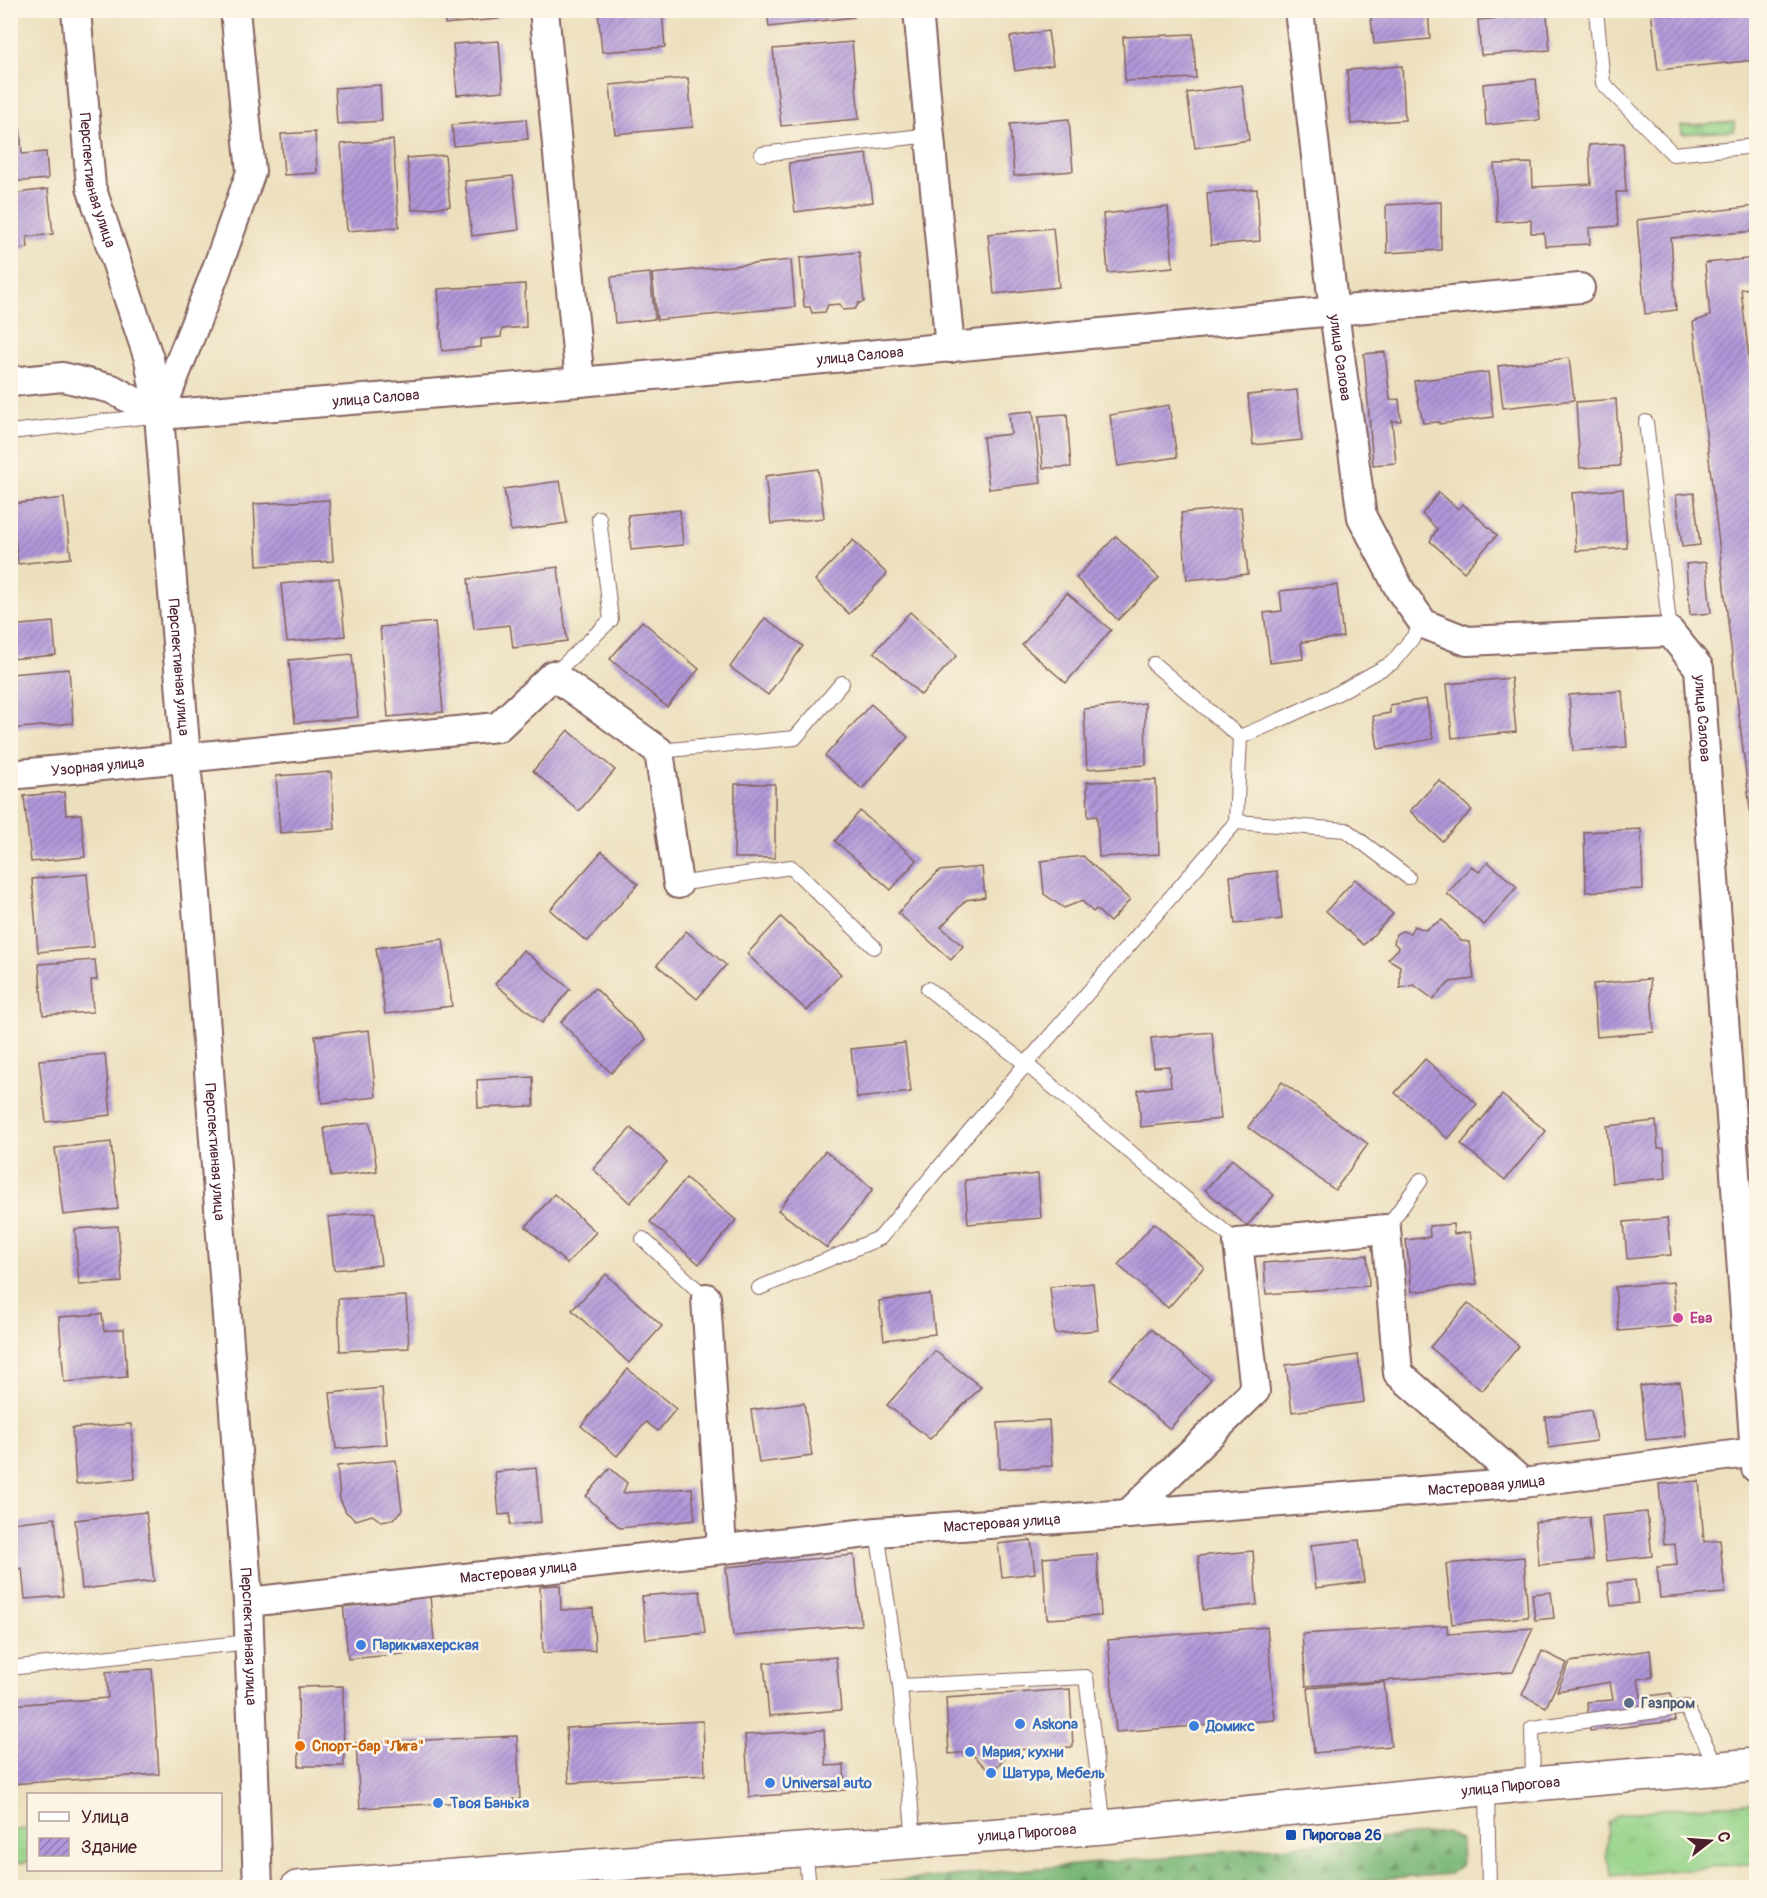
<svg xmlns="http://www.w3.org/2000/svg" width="1767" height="1898" font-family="Pangolin,sans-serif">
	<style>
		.grass { fill: url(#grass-tufts); stroke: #6f795a; stroke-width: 1.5 }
		.forest { fill: url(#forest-firs); stroke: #606a50; stroke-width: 1.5 }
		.building { fill: url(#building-hatch) }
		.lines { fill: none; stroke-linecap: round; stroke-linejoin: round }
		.service-casing { stroke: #83625e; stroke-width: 16 }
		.minor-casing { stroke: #83625e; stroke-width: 32 }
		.secondary-casing { stroke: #83625e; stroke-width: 36 }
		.service { stroke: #fff; stroke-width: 14 }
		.minor { stroke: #fff; stroke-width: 28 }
		.secondary { stroke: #fff; stroke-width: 33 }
		.hotel-dot { fill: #d1479c; stroke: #fcf5e5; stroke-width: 2 }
		.shop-dot { fill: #3f7fe0; stroke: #fcf5e5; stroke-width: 2 }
		.service-dot { fill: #5c6f8a; stroke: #fcf5e5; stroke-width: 2 }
		.food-dot { fill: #e8710a; stroke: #fcf5e5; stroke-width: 2 }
		.transit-dot { fill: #1a4fb4; stroke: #fcf5e5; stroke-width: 2 }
		.labels { text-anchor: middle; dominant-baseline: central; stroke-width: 5; stroke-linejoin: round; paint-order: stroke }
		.street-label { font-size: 15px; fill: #4a1f2b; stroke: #fcf5e5 }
		.hotel-label { font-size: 15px; font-weight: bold; fill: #b23c85; stroke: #fcf5e5; text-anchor: start }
		.shop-label { font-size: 15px; font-weight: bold; fill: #366cbe; stroke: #fcf5e5; text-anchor: start }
		.service-label { font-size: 15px; font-weight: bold; fill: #4e5e75; stroke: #fcf5e5; text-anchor: start }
		.food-label { font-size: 15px; font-weight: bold; fill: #c56008; stroke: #fcf5e5; text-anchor: start }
		.transit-label { font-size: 15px; font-weight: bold; fill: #164399; stroke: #fcf5e5; text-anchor: start }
	</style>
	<defs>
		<pattern id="grass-tufts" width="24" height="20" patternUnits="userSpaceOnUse" patternTransform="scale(1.5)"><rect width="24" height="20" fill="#94d388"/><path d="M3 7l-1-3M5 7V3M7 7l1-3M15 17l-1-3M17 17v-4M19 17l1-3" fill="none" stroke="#81b576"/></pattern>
		<pattern id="forest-firs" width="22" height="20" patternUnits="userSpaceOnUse" patternTransform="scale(1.5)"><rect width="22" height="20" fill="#77b574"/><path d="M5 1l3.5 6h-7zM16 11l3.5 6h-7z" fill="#64935f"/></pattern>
		<pattern id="building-hatch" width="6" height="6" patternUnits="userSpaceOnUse" patternTransform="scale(1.5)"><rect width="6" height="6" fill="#b097d9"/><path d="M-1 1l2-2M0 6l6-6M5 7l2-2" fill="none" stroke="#917bb0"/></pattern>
	</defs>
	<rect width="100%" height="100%" fill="#fcf5e5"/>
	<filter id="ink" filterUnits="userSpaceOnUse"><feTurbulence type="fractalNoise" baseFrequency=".0167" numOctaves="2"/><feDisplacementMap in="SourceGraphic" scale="12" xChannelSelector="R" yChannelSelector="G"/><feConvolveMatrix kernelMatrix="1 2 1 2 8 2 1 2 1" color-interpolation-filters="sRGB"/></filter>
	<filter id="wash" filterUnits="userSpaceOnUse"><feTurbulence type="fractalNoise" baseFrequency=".008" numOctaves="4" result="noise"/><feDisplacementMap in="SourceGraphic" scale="24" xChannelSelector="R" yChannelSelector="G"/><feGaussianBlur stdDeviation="1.35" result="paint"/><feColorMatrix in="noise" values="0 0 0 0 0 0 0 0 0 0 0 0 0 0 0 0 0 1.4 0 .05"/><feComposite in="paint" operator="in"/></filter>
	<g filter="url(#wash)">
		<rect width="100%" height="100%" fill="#ecdfbd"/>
		<g class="grass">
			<path d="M1734,122L1735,131L1682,134L1681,126Z"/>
			<path d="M1756,1802V1863L1612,1876L1606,1856L1608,1823L1618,1815L1646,1811Z"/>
			<path d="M28,1829V1862L11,1864V1830Z"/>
		</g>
		<path class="forest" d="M1446,1832L1461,1841L1462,1865L1450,1874L1279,1888L857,1887L862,1884Z"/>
		<g id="blocks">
			<g class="building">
				<path d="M444,10H497L498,19L445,24Z"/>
				<path d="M598,10H662L665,47L602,52Z"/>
				<path d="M767,10H853L854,17L769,27Z"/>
				<path d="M1370,10H1428L1430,39L1374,44Z"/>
				<path d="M1651,10H1703L1707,14L1756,10V60L1658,70Z"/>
				<path d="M1547,15L1550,50L1481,55L1478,20Z"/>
				<path d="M1048,31L1053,65L1015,71L1010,37Z"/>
				<path d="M1193,34L1196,78L1125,81L1123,37Z"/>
				<path d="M499,41L503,91L457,95L453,44Z"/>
				<path d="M852,42L859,119L781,126L773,49Z"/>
				<path d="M1402,66L1405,120L1351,124L1347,70Z"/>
				<path d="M688,78L693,127L615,134L610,85Z"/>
				<path d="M1536,79L1540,120L1486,125L1483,84Z"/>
				<path d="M380,85L382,121L337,124L335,88Z"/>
				<path d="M1242,85L1249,140L1195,148L1187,93Z"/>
				<path d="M526,119L528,139L454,146L452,125Z"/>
				<path d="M1069,119L1073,171L1014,176L1010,124Z"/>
				<path d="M20,128L22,154L46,152L48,179L10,182V129Z"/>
				<path d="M315,132L317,173L284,175L281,134Z"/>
				<path d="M393,140L399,227L347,231L341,144Z"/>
				<path d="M1623,143L1626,192H1616L1618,226L1589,228L1590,244L1545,246L1544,233H1531V220L1497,222L1494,164L1532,163L1533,187L1591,184L1589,145Z"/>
				<path d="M867,154L873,202L795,212L789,163Z"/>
				<path d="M445,155L450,206L412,210L407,158Z"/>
				<path d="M513,176L519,230L472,236L465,181Z"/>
				<path d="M48,189L53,234L27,237L28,248L10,250V194Z"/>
				<path d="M1257,189L1260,241L1211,245L1207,193Z"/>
				<path d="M1441,202V250L1387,253L1386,205Z"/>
				<path d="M1756,206V231L1671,238L1676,310L1645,314L1637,220Z"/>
				<path d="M1168,207L1173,267L1108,273L1103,214Z"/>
				<path d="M1053,228L1059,287L994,294L988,234Z"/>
				<path d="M859,252L864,302L859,303L855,309L843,310L840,304L828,305L825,312L812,313L810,307H804L800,258Z"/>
				<path d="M1756,258V288L1741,289L1756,419V852H1755L1693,322L1710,316L1705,263Z"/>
				<path d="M791,260L795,307L657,320L652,274Z"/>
				<path d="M650,273L655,319L615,323L611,277Z"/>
				<path d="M525,284L526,327L502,329L501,337L481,339V347L442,351L438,289Z"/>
				<path d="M1385,352L1390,400L1399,399L1401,421H1392L1396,463L1373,465L1364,354Z"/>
				<path d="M1569,358L1574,400L1503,408L1498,366Z"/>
				<path d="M1488,372L1493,417L1439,424V422L1423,423L1414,381Z"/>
				<path d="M1297,390L1302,440L1253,445L1248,395Z"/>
				<path d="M1616,399L1620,466L1580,468L1576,402Z"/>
				<path d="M1169,405L1177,457L1118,466L1110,415Z"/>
				<path d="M1033,411L1041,483L989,489L983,437L1011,434L1009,413Z"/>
				<path d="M1067,414L1071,467L1043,468L1039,416Z"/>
				<path d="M818,469L824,518L771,524L765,476Z"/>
				<path d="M560,481L567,523L511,531L504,489Z"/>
				<path d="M1623,489L1627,548L1576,551L1572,493Z"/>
				<path d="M1439,492L1458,509L1463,504L1497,535L1464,572L1430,541L1437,529L1422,514Z"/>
				<path d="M1694,493L1700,545L1682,547L1676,495Z"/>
				<path d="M64,498L71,558L18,564L11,504Z"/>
				<path d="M329,500L333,561L257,566L254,504Z"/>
				<path d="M1241,507L1248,574L1187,580L1181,513Z"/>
				<path d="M680,510L683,545L631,550L628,515Z"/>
				<path d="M1116,536L1159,578L1118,620L1076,578Z"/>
				<path d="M853,540L887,574L849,614L815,580Z"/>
				<path d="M1706,562L1711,613L1690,615L1686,564Z"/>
				<path d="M558,567L567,641L513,648L510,625L474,629L468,579Z"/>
				<path d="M339,578L345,636L287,642L281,584Z"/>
				<path d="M1337,585L1343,637L1301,642L1303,659L1270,663L1264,613L1282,611L1280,591Z"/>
				<path d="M1067,593L1111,630L1066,683L1022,645Z"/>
				<path d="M910,612L957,655L921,695L874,652Z"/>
				<path d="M765,618L803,646L768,695L730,667Z"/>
				<path d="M642,621L699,669L667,707L610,659Z"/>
				<path d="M53,622L56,655L10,659V626Z"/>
				<path d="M435,622L443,712L388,717L380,627Z"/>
				<path d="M352,654L358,717L295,723L289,660Z"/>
				<path d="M69,669L73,723L10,729V674Z"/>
				<path d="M1511,678L1516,732L1452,738L1447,684Z"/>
				<path d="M1622,691L1627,747L1573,751L1569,695Z"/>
				<path d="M1426,699L1433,739L1378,749L1373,716L1390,713V705Z"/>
				<path d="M1145,703L1146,765L1087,769L1084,709Z"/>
				<path d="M871,704L908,737L862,789L825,756Z"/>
				<path d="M568,730L615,770L579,811L533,771Z"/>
				<path d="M331,772L335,829L280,833L276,776Z"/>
				<path d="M1156,780L1159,854L1099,857L1097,816L1088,817L1087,782Z"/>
				<path d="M1439,780L1472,810L1442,841L1410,811Z"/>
				<path d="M735,784H775V858H734Z"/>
				<path d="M64,792L66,815L81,814L85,857L31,862L24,796Z"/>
				<path d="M860,811L917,860L891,890L835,841Z"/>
				<path d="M1641,829L1643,889L1586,892L1584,832Z"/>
				<path d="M602,851L638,884L587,942L550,910Z"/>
				<path d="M1083,856L1130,900L1110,922L1096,909L1093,912L1082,901L1064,908L1044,894L1041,861Z"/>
				<path d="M1488,862L1517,887L1484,925L1447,894L1471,866L1479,872Z"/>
				<path d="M982,867L985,897L966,900L941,927L963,946L951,960L898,913L939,871Z"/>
				<path d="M1277,871L1282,919L1235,924L1230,876Z"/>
				<path d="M87,874L94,947L38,952L32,879Z"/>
				<path d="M1355,879L1393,914L1364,945L1326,911Z"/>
				<path d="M781,917L841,974L807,1011L747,954Z"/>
				<path d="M1442,920L1461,941L1469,942L1474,979L1450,982L1433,999L1414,985L1400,988V966L1388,959L1399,948L1394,943L1396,934L1402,931L1410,933L1414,926L1425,930Z"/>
				<path d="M686,931L726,965L697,999L657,965Z"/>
				<path d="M443,939L452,1006L385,1014L376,948Z"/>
				<path d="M523,950L570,989L542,1023L495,984Z"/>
				<path d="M95,960L97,980H91L93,1012L43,1015L39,964Z"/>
				<path d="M1650,979L1654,1032L1597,1037L1593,984Z"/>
				<path d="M595,988L646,1039L611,1073L561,1022Z"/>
				<path d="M369,1030L376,1097L322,1103L315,1036Z"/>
				<path d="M1212,1032L1221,1119L1141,1127L1138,1090L1171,1086L1169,1066L1154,1067L1151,1038Z"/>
				<path d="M905,1043L911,1092L857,1098L851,1049Z"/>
				<path d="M105,1054L111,1115L46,1122L39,1060Z"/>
				<path d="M1425,1059L1477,1104L1448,1139L1395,1093Z"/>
				<path d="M533,1077L534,1106L478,1108L477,1080Z"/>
				<path d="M1282,1082L1368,1144L1335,1190L1248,1127Z"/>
				<path d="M1502,1095L1546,1131L1505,1180L1461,1144Z"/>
				<path d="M1756,1099V1153L1750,1154L1745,1100Z"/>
				<path d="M1656,1121L1658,1148H1664L1666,1178L1612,1183L1607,1126Z"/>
				<path d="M370,1122L377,1171L331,1177L324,1128Z"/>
				<path d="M631,1128L667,1162L630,1203L593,1169Z"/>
				<path d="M111,1142L118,1209L63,1215L55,1148Z"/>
				<path d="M825,1151L873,1189L827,1248L778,1210Z"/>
				<path d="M1232,1159L1274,1195L1247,1226L1205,1190Z"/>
				<path d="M1038,1174L1041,1218L968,1224L965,1180Z"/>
				<path d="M686,1178L736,1220L699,1264L650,1222Z"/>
				<path d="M554,1194L596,1232L567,1264L526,1227Z"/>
				<path d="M375,1212L381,1265L334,1270L328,1217Z"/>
				<path d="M1667,1218L1671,1255L1627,1259L1624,1222Z"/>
				<path d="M1154,1223L1204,1267L1168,1308L1118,1265Z"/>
				<path d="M1453,1224L1454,1234L1470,1232L1477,1284L1412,1292L1406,1240L1430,1237L1429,1226Z"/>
				<path d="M118,1226L122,1282L79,1285L75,1229Z"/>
				<path d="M1367,1255L1369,1286L1266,1294L1264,1263Z"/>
				<path d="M606,1274L662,1326L629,1363L572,1310Z"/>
				<path d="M1673,1282L1677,1326L1619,1331L1615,1287Z"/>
				<path d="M1093,1283L1098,1330L1055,1334L1050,1287Z"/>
				<path d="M930,1294L935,1334L884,1340L879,1301Z"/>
				<path d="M406,1296L409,1348L340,1351L338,1299Z"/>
				<path d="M1468,1303L1519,1346L1482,1391L1430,1347Z"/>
				<path d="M102,1314L104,1331L124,1329L127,1377L64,1382L59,1317Z"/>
				<path d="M1151,1329L1211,1379L1170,1429L1110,1379Z"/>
				<path d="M935,1351L981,1387L930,1439L887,1405Z"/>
				<path d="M1358,1355L1364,1402L1292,1412L1286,1365Z"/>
				<path d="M628,1369L676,1409L658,1431L646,1422L617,1456L581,1426Z"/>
				<path d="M1680,1382L1686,1436L1646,1440L1640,1386Z"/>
				<path d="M382,1388L387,1444L336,1449L330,1393Z"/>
				<path d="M804,1403L812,1456L759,1463L751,1410Z"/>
				<path d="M1591,1410L1596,1441L1549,1448L1545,1417Z"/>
				<path d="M1049,1420L1052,1466L1000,1469L998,1423Z"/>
				<path d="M131,1424L135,1479L76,1484L72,1428Z"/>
				<path d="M396,1460L402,1511L393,1519L381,1521L372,1515L356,1520L346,1512L340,1499L337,1466Z"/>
				<path d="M536,1468L541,1522L510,1525V1514L499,1515L495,1472Z"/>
				<path d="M610,1468L627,1483L623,1493L692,1488L695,1520L620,1528L586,1496Z"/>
				<path d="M1699,1481L1704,1542L1720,1540L1725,1593L1660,1598L1657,1567L1677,1565L1675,1544L1664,1545L1659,1484Z"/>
				<path d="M146,1512L154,1581L82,1589L75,1520Z"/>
				<path d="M1647,1512L1652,1556L1606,1561L1602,1516Z"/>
				<path d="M1589,1517L1593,1560L1539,1565L1535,1522Z"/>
				<path d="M55,1518L63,1596L25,1599L22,1568L10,1570V1523Z"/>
				<path d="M1031,1540L1035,1573L1002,1577L998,1544Z"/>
				<path d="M1359,1540L1364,1582L1316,1588L1311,1545Z"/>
				<path d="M1253,1551L1257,1605L1203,1610L1198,1556Z"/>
				<path d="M1097,1554L1101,1616L1047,1619L1043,1558Z"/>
				<path d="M854,1555L861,1625L733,1636L726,1567Z"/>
				<path d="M1524,1557L1528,1617L1452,1624L1446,1564Z"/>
				<path d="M1635,1580L1638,1603L1611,1606L1608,1583Z"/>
				<path d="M560,1585L561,1610L593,1608L595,1650L543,1653L540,1586Z"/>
				<path d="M700,1591L705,1633L646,1639L642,1596Z"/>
				<path d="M1551,1592L1554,1618L1535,1620L1532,1594Z"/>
				<path d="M430,1596L435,1651L348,1659L343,1603Z"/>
				<path d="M1447,1625L1448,1634L1533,1628L1513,1672L1306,1686L1302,1634Z"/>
				<path d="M1267,1627L1275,1720L1116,1732L1108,1640Z"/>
				<path d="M1650,1650L1653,1677L1638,1679L1641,1697L1671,1693L1675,1721L1590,1731L1587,1702L1613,1700L1610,1682L1557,1691L1570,1662Z"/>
				<path d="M1542,1651L1567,1663L1546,1707L1522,1695Z"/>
				<path d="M836,1657L841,1710L769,1716L764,1663Z"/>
				<path d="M152,1669L159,1774L10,1784V1705L108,1698L106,1672Z"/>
				<path d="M1384,1682L1391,1746L1314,1753L1308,1688Z"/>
				<path d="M343,1686L344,1766H299L298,1687Z"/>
				<path d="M1070,1689L1073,1747L1012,1750L991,1773L970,1752L949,1754L946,1698Z"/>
				<path d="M703,1721L705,1775L569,1783L566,1728Z"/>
				<path d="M824,1730L826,1766L844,1765L845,1790L749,1797L745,1735Z"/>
				<path d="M517,1736L520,1799L360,1808L356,1743Z"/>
			</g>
		</g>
	</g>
	<g filter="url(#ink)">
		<use href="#blocks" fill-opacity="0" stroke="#83625e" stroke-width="1.5"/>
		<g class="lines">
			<defs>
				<g id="service">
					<path d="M1596,10L1603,83L1673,154L1756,146"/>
					<path d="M762,154L931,135"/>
					<path d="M1646,422L1670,632"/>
					<path d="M10,432L151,416"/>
					<path d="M1154,664L1240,737"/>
					<path d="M553,675L611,620L599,518"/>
					<path d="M1240,737L1280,720L1338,693L1392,663L1424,624"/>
					<path d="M659,751L795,738L842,683"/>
					<path d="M1236,822L1346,830L1408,877"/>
					<path d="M678,884L791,867L874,947"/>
					<path d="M928,989L1026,1064L1238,1243"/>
					<path d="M1386,1229L1421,1180"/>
					<path d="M643,1239L706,1298"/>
					<path d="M759,1288L880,1238L1026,1064L1236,822L1240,737"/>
					<path d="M877,1532L900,1686L914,1841"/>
					<path d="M10,1668L249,1642"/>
					<path d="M900,1686L1086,1677L1104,1827"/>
					<path d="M1533,1784L1532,1728L1686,1707L1718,1768"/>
					<path d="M1487,1789L1489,1888"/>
					<path d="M805,1848L809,1888"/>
				</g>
				<g id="minor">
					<path id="s1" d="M76,10L91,187L149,359L159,415L186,758L248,1602L258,1888"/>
					<path d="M544,10L580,382"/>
					<path d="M918,10L950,348"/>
					<path id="s2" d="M1299,10L1334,312L1362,517L1400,590L1424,624L1467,641L1670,632L1699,668L1756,1468"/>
					<path id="s3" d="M10,382L63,377L112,389L159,415L580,382L1580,288"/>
					<path d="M159,415L216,271L251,172L235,10"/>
					<path id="s4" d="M10,775L498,727L553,675L659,751L678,884"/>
					<path d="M706,1298L722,1548"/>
					<path d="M1128,1514L1255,1391L1238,1243L1386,1229L1398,1373L1523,1483"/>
					<path id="s5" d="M248,1602L877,1532L1128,1514L1523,1483L1755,1452"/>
				</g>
				<g id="secondary">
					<path id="s6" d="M297,1888L1104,1827L1533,1784L1756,1765"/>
				</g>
			</defs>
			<use href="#service" class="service-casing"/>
			<use href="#minor" class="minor-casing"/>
			<use href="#secondary" class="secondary-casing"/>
			<use href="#service" class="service"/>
			<use href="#minor" class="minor"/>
			<use href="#secondary" class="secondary"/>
		</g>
	</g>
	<circle class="hotel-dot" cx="1678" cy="1318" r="6"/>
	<g class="shop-dot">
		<circle cx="361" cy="1645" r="6"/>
		<circle cx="1020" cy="1724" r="6"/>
		<circle cx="1194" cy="1726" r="6"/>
		<circle cx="970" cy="1752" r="6"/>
		<circle cx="991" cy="1773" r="6"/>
		<circle cx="770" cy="1783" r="6"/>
		<circle cx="438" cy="1803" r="6"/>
	</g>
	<circle class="service-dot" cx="1629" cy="1703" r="6"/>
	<circle class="food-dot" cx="300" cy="1746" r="6"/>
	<rect class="transit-dot" x="1285" y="1829" width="12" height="12" rx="3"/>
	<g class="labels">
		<g class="street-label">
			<text stroke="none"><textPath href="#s1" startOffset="172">Перспективная улица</textPath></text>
			<text stroke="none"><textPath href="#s3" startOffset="861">улица Салова</textPath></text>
			<text stroke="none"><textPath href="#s2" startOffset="350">улица Салова</textPath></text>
			<text stroke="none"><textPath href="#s3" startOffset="375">улица Салова</textPath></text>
			<text stroke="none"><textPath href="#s1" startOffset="669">Перспективная улица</textPath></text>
			<text stroke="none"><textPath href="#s2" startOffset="981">улица Салова</textPath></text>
			<text stroke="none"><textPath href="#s4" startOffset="88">Узорная улица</textPath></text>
			<text stroke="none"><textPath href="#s1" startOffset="1155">Перспективная улица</textPath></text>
			<text stroke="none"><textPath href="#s5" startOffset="1244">Мастеровая улица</textPath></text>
			<text stroke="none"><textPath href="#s5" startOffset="758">Мастеровая улица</textPath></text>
			<text stroke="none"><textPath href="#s5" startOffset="272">Мастеровая улица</textPath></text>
			<text stroke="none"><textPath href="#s1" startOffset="1641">Перспективная улица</textPath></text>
			<text stroke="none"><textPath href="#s6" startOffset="1218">улица Пирогова</textPath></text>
			<text stroke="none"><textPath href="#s6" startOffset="732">улица Пирогова</textPath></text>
		</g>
		<g class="hotel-label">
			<text x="1690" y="1318">Ева</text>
		</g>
		<g class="shop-label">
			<text x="373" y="1645">Парикмахерская</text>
			<text x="1032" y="1724">Askona</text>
			<text x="1206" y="1726">Домикс</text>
			<text x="982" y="1752">Мария, кухни</text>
			<text x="1003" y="1773">Шатура, Мебель</text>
			<text x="782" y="1783">Universal auto</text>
			<text x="450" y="1803">Твоя Банька</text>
		</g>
		<g class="service-label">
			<text x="1641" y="1703">Газпром</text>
		</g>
		<g class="food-label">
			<text x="312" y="1746">Спорт-бар "Лига"</text>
		</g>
		<g class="transit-label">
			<text x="1303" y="1835">Пирогова 26</text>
		</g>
	</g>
	<rect width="1767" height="1898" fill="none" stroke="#fcf5e5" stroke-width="36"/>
	<rect x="27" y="1793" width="195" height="78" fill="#fcf5e5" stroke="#b59f9b" stroke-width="1.5"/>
	<rect x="39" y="1812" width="30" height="9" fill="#ffffff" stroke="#b59f9b" stroke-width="1.5"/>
	<text x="81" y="1823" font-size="18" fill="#4a1f2b">Улица</text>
	<rect x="39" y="1838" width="30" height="18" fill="url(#building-hatch)" stroke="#b59f9b" stroke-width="1.5"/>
	<text x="81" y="1853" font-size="18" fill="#4a1f2b">Здание</text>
	<g transform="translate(1710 1841) rotate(73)" stroke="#fcf5e5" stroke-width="4.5" paint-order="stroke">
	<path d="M0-4.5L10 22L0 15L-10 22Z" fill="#4a1f2b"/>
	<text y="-9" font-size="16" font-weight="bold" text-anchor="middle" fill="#4a1f2b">С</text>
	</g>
</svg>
